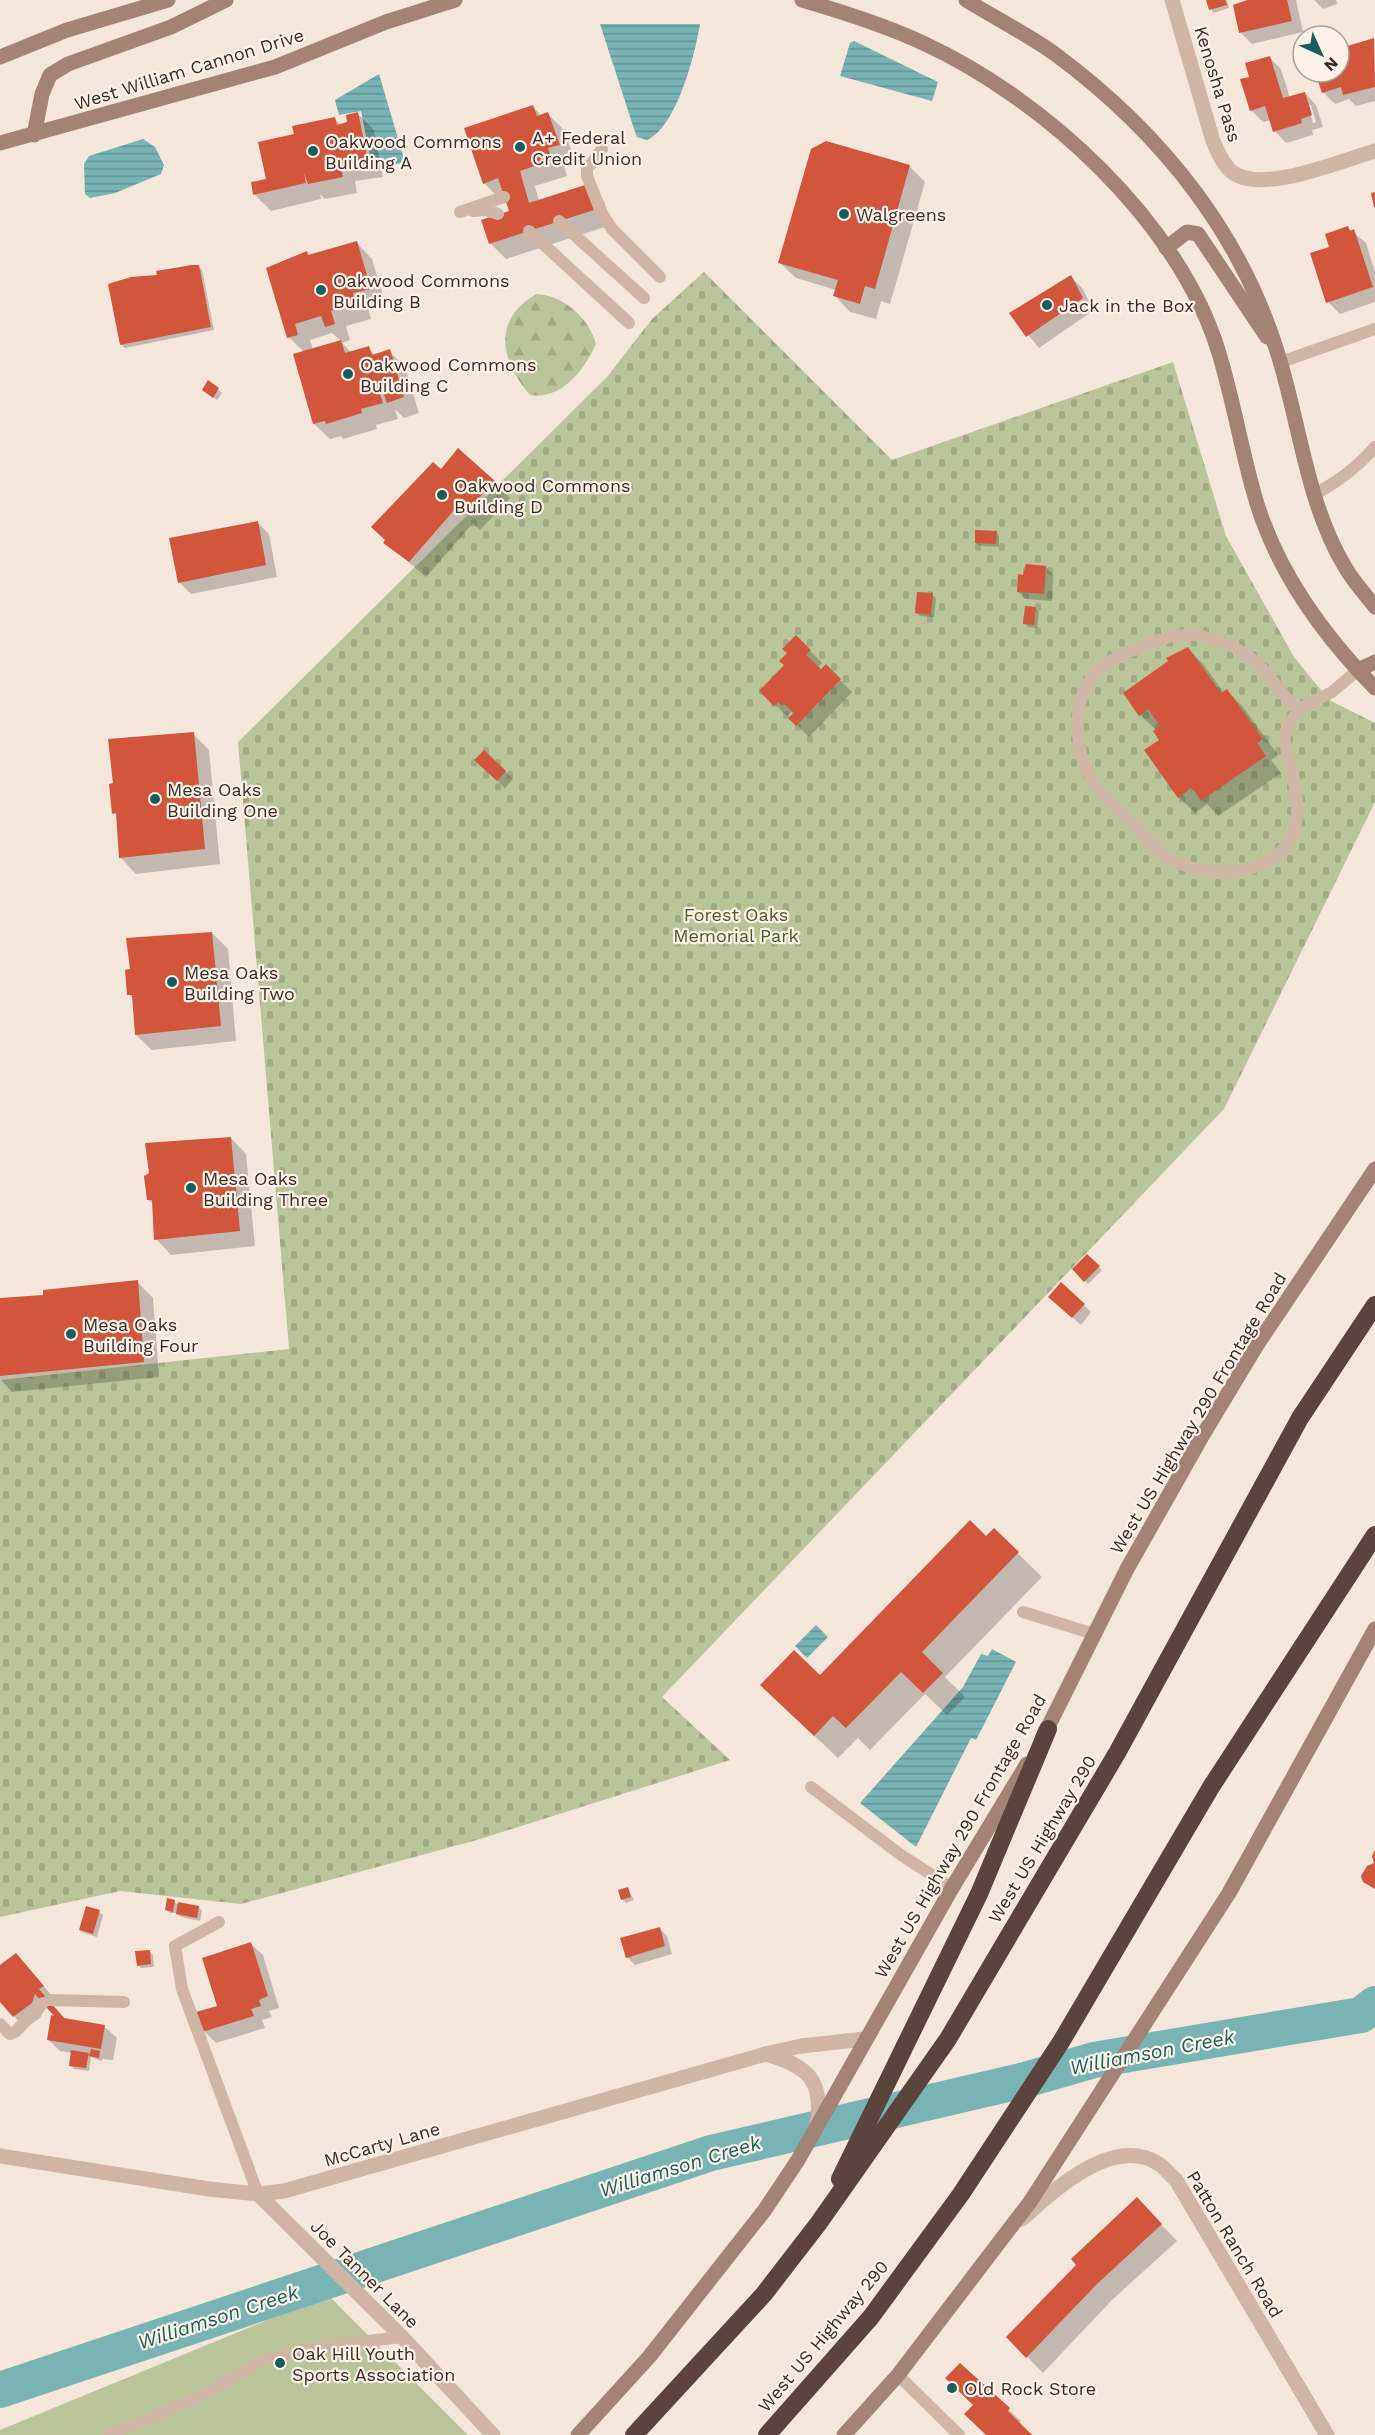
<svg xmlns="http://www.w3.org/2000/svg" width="1375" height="2435" font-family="'Work Sans',sans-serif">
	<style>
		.green { fill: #b9c599 }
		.forest { fill: url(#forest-firs) }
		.cemetery { fill: url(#cemetery-stones) }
		.water { fill: url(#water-rules) }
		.shadow { fill: #0003; fill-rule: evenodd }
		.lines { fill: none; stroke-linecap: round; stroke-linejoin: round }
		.stream { stroke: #77b4b3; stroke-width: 6 }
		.river { stroke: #77b4b3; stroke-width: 36 }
		.building { fill: #d1563c }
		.service { stroke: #ceb5a5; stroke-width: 12 }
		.minor { stroke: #ceb5a5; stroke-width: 15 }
		.tertiary { stroke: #ceb5a5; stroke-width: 15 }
		.secondary { stroke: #a28376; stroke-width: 15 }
		.motorway { stroke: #5b443d; stroke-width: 18 }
		.poi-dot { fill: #185e5e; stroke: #fbf1e8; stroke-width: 2 }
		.labels { text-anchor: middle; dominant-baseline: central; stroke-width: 4.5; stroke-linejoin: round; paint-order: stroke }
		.street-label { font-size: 18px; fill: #392c27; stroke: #fbf1e8 }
		.poi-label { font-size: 18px; fill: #392c27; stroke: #fbf1e8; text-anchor: start }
		.park-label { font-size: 18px; fill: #4b5a28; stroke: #fbf1e8 }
		.water-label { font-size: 20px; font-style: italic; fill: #185e5e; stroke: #fbf1e8 }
	</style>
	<defs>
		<pattern id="forest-firs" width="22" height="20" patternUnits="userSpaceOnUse" patternTransform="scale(1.5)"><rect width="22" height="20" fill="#b9c599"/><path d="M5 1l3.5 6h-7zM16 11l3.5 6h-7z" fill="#a0a984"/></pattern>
		<pattern id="cemetery-stones" width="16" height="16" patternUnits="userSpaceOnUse" patternTransform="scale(1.5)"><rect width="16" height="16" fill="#b9c599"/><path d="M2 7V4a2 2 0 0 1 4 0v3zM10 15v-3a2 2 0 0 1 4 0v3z" fill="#a0a984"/></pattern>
		<pattern id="water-rules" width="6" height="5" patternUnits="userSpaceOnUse" patternTransform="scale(1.5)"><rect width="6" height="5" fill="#77b4b3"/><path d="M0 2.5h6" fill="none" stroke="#639392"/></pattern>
	</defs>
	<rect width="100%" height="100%" fill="#f4e6db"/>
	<path class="green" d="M328,2295L468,2435H0V2430Z"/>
	<path class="forest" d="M536,294C563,295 589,318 596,344C584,370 562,400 530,395C500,360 492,320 536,294Z"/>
	<path class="cemetery" d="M704,272L892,460L1173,362L1226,536L1294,657L1329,700L1375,723V802L1224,1109L662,1697L730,1760L477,1840L241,1904L120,1891L0,1917V1380L289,1349L238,742L607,377L652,319Z"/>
	<g class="water">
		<path d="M600,24H700C695,54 677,126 647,140L637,137L634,129Z"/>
		<path d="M854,41L938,82L932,101L840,76L850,43Z"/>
		<path d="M379,74L405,162L373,170L361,111L339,115L335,100Z"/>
		<path d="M143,139L155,147L164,165L161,174L115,193L90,198L85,194L84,164L89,156Z"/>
		<path d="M816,1625L828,1637L807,1658L795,1646Z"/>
		<path d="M992,1649L1016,1662L976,1740L971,1738L916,1847L860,1803L963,1687L981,1654L988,1656Z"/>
	</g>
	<g class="shadow">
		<path d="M1207,0H1227L1229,8L1213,13Z"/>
		<path d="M1248,0H1296L1303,32L1252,44L1240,32Z"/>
		<path d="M1314,0H1336L1337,4L1323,9Z"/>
		<path d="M1374,40L1375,101L1356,106L1349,99L1335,104L1323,92L1317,72H1339V60L1349,57Z"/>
		<path d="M1269,57L1281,69L1290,98L1305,93L1316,105L1323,127L1312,130L1313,135L1286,143L1275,131L1271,120L1263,122L1251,110V78ZM1308,105H1311L1316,122L1313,123Z"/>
		<path d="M533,107L542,116L548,114L564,130L575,160L563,164L567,176L535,186L539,201L588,186L604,201L611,225L506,259L490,243L510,212L506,197L500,199L484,183Z"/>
		<path d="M358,114L374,130L383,177L355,181L357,193L325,199L320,194L321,199L271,211L255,195L252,183L267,180L296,135L335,119L341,125L349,123Z"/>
		<path d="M909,166L925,182L890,304L881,301L876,319L850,312L835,296L836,290L796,278L780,263Z"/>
		<path d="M1348,228L1366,243L1375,272V302L1340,314L1328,302L1331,248Z"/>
		<path d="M357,243L372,259L386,305L368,308L371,319L346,326L350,340L342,343L352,353L368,348L375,355L389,351L405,367L419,413L404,418L395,409L398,419L376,425L377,429L343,439L341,436L330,439L314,424L304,352L289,337L307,253L310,256ZM332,333L341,341L313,350L310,340Z"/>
		<path d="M199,267L202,270L214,330L125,348L122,345L159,276Z"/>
		<path d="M1071,277L1082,288L1094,310L1039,348L1011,314Z"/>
		<path d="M208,382L222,393L217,400L207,393Z"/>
		<path d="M441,471L494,482L510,498L480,530L473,523L426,577L385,542Z"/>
		<path d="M257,522L269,534L277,577L191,594L179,582Z"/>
		<path d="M996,532L999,536V547L980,546L976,543Z"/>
		<path d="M1046,567L1053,575L1052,601L1026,599L1018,592L1025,576Z"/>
		<path d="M932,595L936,598L934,617L920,616L916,613Z"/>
		<path d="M1035,608L1039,612L1037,628L1028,627L1025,624Z"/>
		<path d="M796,637L822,663L817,668L821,671L826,666L852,692L809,737L790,718L794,715L791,712L787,716L761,691L786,665Z"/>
		<path d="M1188,649L1204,665L1224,693L1227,691L1243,707L1278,755L1271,760L1281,773L1218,816L1207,804L1195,813L1179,797L1161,740L1156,730L1140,715Z"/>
		<path d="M193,734L209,750L220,864L136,874L121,858L118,817L114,813Z"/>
		<path d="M484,752L513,779L505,788L476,760Z"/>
		<path d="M212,933L228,949L236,1041L152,1050L136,1035L134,1000L129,994Z"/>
		<path d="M231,1138L246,1154L255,1246L171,1255L156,1239L154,1205L148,1200Z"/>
		<path d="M1087,1256L1102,1270L1088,1284L1075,1270Z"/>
		<path d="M137,1282L153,1298L159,1377L12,1392L0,1379V1299L45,1296Z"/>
		<path d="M1058,1304L1084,1305L1091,1312L1081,1325Z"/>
		<path d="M994,1530L1042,1577L945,1677L965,1697L947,1715L925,1694L870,1750L858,1738L838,1758L785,1708Z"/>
		<path d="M628,1889L634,1900L626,1903L622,1899Z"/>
		<path d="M174,1901L179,1906L199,1907L202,1911L200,1921L181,1917L176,1913H170L166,1910Z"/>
		<path d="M99,1912L103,1915L97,1937L84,1933L80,1930Z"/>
		<path d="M659,1928L667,1936L672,1954L635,1965L627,1957Z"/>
		<path d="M251,1944L263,1955L279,2008L269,2011L272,2017L262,2020L265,2028L216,2043L204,2031Z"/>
		<path d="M149,1951L153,1955L154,1967L141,1968L138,1965Z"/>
		<path d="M27,1967L54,1998L50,2002L65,2019L105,2027L117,2038L113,2060L102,2059V2061L91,2057L89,2071L74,2069L70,2065L72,2053L60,2051L48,2039L57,2018L47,2005L40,2018L25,2028L14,2016L0,2000V1968Z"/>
		<path d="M1152,2215L1177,2241L1112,2300L1043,2373L1008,2337L1078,2265Z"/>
		<path d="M960,2365L1021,2421L1018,2424L1030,2435H987Z"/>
	</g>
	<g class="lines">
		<path class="stream" d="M1361,2015L1375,2021"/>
		<path class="river" d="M0,2390L711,2153L1025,2080L1094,2060L1361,2015L1375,2004"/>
	</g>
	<g class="building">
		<path d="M1206,0H1225L1227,5L1209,10Z"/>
		<path d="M1247,0H1287L1292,21L1239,33L1233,5Z"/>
		<path d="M1374,38L1375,87L1343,95L1341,87L1322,93L1315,72H1339V59L1347,56L1344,47Z"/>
		<path d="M1270,56L1283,98L1305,92L1312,115L1301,119L1302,123L1273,132L1265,106L1250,111L1240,79L1249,77L1245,63Z"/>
		<path d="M533,105L537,116L548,112L560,145L548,148L552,160L520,171L529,203L588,184L597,209L489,244L481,220L509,211L498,178L483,184L464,128Z"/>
		<path d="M358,112L368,161L340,165L343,177L308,184L304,173L306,183L253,195L251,182L266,179L258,142L294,134L292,126L335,117L337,125L347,122L346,115Z"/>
		<path d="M826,141L910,165L875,289L865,286L860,304L833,296L838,280L778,263L811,149Z"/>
		<path d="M1375,192V207H1374L1371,193Z"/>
		<path d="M1348,226L1350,231L1354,229L1373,287L1326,303L1310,253L1329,247L1325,234Z"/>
		<path d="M357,241L371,289L353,293L356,303L331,311L335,324L325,327L321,316L295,324L298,335L287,338L266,268L307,251L308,255Z"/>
		<path d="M192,265H199L211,327L120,345L108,284L131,277L157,275L156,271Z"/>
		<path d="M1071,275L1083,298L1026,337L1009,313Z"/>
		<path d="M341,340L345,353L369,346L372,355L390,349L404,397L387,403L383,392L380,394L383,403L361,409L362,413L326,424L325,421L313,424L293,354Z"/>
		<path d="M208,380L219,388L213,398L202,390Z"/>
		<path d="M458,448L495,481L463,515L456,508L409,562L383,543L385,540L371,527L433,462L441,469Z"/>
		<path d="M258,521L266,565L178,583L169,538Z"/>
		<path d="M975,530L997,531L996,544L975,543Z"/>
		<path d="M1026,564L1046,566L1044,594L1017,592L1018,574L1023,575Z"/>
		<path d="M917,592L933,593L931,615L915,613Z"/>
		<path d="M1025,606L1036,607L1034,625L1023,624Z"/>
		<path d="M796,635L811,650L806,655L821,669L826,664L841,679L796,726L788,718L794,713L784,704L782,706L778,702L774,706L759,691L784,665L779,661L787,653L782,649Z"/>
		<path d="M1188,647L1221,693L1227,689L1263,739L1257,743L1266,756L1201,801L1192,787L1178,798L1144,750L1159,740L1153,731L1160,726L1148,709L1139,716L1123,693L1168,661L1166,658Z"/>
		<path d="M194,732L205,849L119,858L116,813L112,814L109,784L113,783L108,739Z"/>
		<path d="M484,750L506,771L497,781L474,760Z"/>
		<path d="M212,932L221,1026L135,1035L132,995H127L125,970L130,969L126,938Z"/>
		<path d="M231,1137L240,1231L154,1240L152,1200H147L144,1176L149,1173L145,1143Z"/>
		<path d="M1087,1254L1100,1266L1084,1282L1072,1269Z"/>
		<path d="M138,1280L144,1362L0,1376V1298L43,1295V1290Z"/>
		<path d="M1061,1282L1085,1304L1072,1318L1048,1297Z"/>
		<path d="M970,1520L986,1536L994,1528L1019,1552L922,1652L943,1673L923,1693L901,1672L846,1728L833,1716L814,1736L760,1685L794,1650L820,1675Z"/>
		<path d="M1375,1850V1889L1363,1882L1361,1876L1367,1866L1374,1863L1372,1856Z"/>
		<path d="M628,1887L631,1897L621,1900L618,1890Z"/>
		<path d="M167,1898L175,1900L173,1912L165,1910Z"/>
		<path d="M178,1902L199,1906L197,1918L176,1914Z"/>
		<path d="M86,1906L100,1910L93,1934L79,1930Z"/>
		<path d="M660,1927L665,1946L626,1958L620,1938Z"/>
		<path d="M251,1942L268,1996L259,2000L261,2006L251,2009L254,2016L202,2032L196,2012L217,2006L202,1958Z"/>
		<path d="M150,1950L151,1964L137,1966L135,1951Z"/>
		<path d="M16,1953L44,1986L39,1989L64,2018L105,2025L101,2049L47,2040L51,2015L54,2016L35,1994L32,2003L13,2017L0,2002V1965Z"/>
		<path d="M91,2049L100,2051L99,2058L89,2056Z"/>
		<path d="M71,2050L89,2053L86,2068L69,2066Z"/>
		<path d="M1137,2197L1162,2224L1097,2284L1026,2358L1006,2337L1076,2265L1071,2259Z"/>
		<path d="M960,2363L1010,2408L1008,2411L1032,2435H986L964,2414L973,2405L945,2378Z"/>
	</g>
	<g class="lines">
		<g class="service">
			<path d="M602,149L587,169V176L601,212L612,229L660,277"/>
			<path d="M473,211L486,210L498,214"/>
			<path d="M460,212L504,197"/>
			<path d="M559,221L644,298"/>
			<path d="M529,231L629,323"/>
			<path d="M1281,362L1375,329"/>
			<path d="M1314,495C1338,481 1357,468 1375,447"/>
			<path d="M1301,708C1294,716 1287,724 1285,735C1283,744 1288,753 1290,761C1297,792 1306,832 1278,854C1251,876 1210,876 1178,863C1159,856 1145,836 1131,822C1119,809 1103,797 1093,782C1074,751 1070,700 1096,672C1106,661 1119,657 1131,651C1156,641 1178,630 1205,637C1233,643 1255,657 1272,680C1282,692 1287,702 1301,708L1332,692L1358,670"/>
			<path d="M1023,1612L1094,1634"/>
			<path d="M811,1787L901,1855L952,1888"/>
			<path d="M219,1922L175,1946L182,1989L258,2194"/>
			<path d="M49,2000L124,2002"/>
			<path d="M0,2024L10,2034L15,2032L43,2003"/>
			<path d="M898,2375L959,2435"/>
			<path d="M109,2435L203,2395L263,2360L325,2346L402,2337"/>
		</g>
		<g class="minor">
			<path d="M1172,0L1213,141C1218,152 1223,165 1232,172C1262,195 1342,160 1375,151"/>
			<path d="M766,2054L801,2046L865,2039"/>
			<path d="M258,2194L402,2337L493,2435"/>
			<path d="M1022,2219C1053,2191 1113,2134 1159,2164C1165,2168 1170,2175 1176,2180L1327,2435"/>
		</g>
		<path class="tertiary" d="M0,2156L209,2189L258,2194L284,2191L766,2054C808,2066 824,2080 817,2126"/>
		<g class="secondary">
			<path d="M802,0C843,12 885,25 923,43C1043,98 1178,221 1218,350C1233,398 1241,449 1255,497C1276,570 1323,635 1375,688"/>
			<path d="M966,0C995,18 1027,34 1055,54C1163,134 1246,238 1282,368C1301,434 1309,507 1345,567C1353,581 1365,594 1375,607"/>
			<path d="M0,57L67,30L168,0"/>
			<path d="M34,135L42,94L50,75L68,64L171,27L226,0"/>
			<path d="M0,143L275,67L386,22L455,0"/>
			<path d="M1166,248L1187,232L1198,234L1267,337"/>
			<path d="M1358,670L1375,662"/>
			<path d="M1042,1739L1127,1569L1201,1438L1257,1345L1375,1169"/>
			<path d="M578,2435L649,2357L764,2211L798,2160L952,1888L1027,1764"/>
			<path d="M844,2435L898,2375L1030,2202L1229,1893L1375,1629"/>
		</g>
		<g class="motorway">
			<path d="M840,2179L979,1894L1048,1729"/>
			<path d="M634,2435L764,2294L818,2224L948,2039L1117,1753L1300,1418L1375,1305"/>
			<path d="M767,2435L871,2317L961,2194L1061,2042L1211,1787L1375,1535"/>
		</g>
	</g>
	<g class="poi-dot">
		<circle cx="520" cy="147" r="6"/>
		<circle cx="313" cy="151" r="6"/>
		<circle cx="844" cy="214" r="6"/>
		<circle cx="321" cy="290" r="6"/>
		<circle cx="1047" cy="305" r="6"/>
		<circle cx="348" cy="374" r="6"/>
		<circle cx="442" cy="495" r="6"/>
		<circle cx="155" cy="799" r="6"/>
		<circle cx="172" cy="982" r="6"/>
		<circle cx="191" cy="1188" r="6"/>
		<circle cx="71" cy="1334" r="6"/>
		<circle cx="280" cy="2363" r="6"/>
		<circle cx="952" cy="2388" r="6"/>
	</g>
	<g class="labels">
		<g class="street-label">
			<text transform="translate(189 69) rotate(-17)">West William Cannon Drive</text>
			<text transform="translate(1218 84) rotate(73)">Kenosha Pass</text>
			<text transform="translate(1198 1413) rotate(-59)">West US Highway 290 Frontage Road</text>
			<text transform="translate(960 1836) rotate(-60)">West US Highway 290 Frontage Road</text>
			<text transform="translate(1042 1839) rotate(-59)">West US Highway 290</text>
			<text transform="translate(382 2144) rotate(-16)">McCarty Lane</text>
			<text transform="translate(1235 2244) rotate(59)">Patton Ranch Road</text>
			<text transform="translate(365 2274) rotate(45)">Joe Tanner Lane</text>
			<text transform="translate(823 2336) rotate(-50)">West US Highway 290</text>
		</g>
		<g class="poi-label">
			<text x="532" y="137">A+ Federal<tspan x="532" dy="21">Credit Union</tspan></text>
			<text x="325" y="141">Oakwood Commons<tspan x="325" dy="21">Building A</tspan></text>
			<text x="856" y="214">Walgreens</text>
			<text x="333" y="280">Oakwood Commons<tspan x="333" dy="21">Building B</tspan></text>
			<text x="1059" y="305">Jack in the Box</text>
			<text x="360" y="364">Oakwood Commons<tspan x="360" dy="21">Building C</tspan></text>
			<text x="454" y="485">Oakwood Commons<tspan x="454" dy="21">Building D</tspan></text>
			<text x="167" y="789">Mesa Oaks<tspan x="167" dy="21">Building One</tspan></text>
			<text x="184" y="972">Mesa Oaks<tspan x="184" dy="21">Building Two</tspan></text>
			<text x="203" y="1178">Mesa Oaks<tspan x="203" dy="21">Building Three</tspan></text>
			<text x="83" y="1324">Mesa Oaks<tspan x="83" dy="21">Building Four</tspan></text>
			<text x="292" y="2353">Oak Hill Youth<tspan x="292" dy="21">Sports Association</tspan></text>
			<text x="964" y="2388">Old Rock Store</text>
		</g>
		<g class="park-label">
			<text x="736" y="914">Forest Oaks<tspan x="736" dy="21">Memorial Park</tspan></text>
		</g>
		<g class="water-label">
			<text transform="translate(1152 2052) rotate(-11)">Williamson Creek</text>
			<text transform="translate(680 2166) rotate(-17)">Williamson Creek</text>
			<text transform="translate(218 2317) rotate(-18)">Williamson Creek</text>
		</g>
	</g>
	<g transform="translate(1321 54) rotate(135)"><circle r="28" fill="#fbf1e8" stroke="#ada29b" stroke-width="1.5"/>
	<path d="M0-4.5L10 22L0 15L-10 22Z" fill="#185e5e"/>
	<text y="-9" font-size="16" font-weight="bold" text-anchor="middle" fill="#392c27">N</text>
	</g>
</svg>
